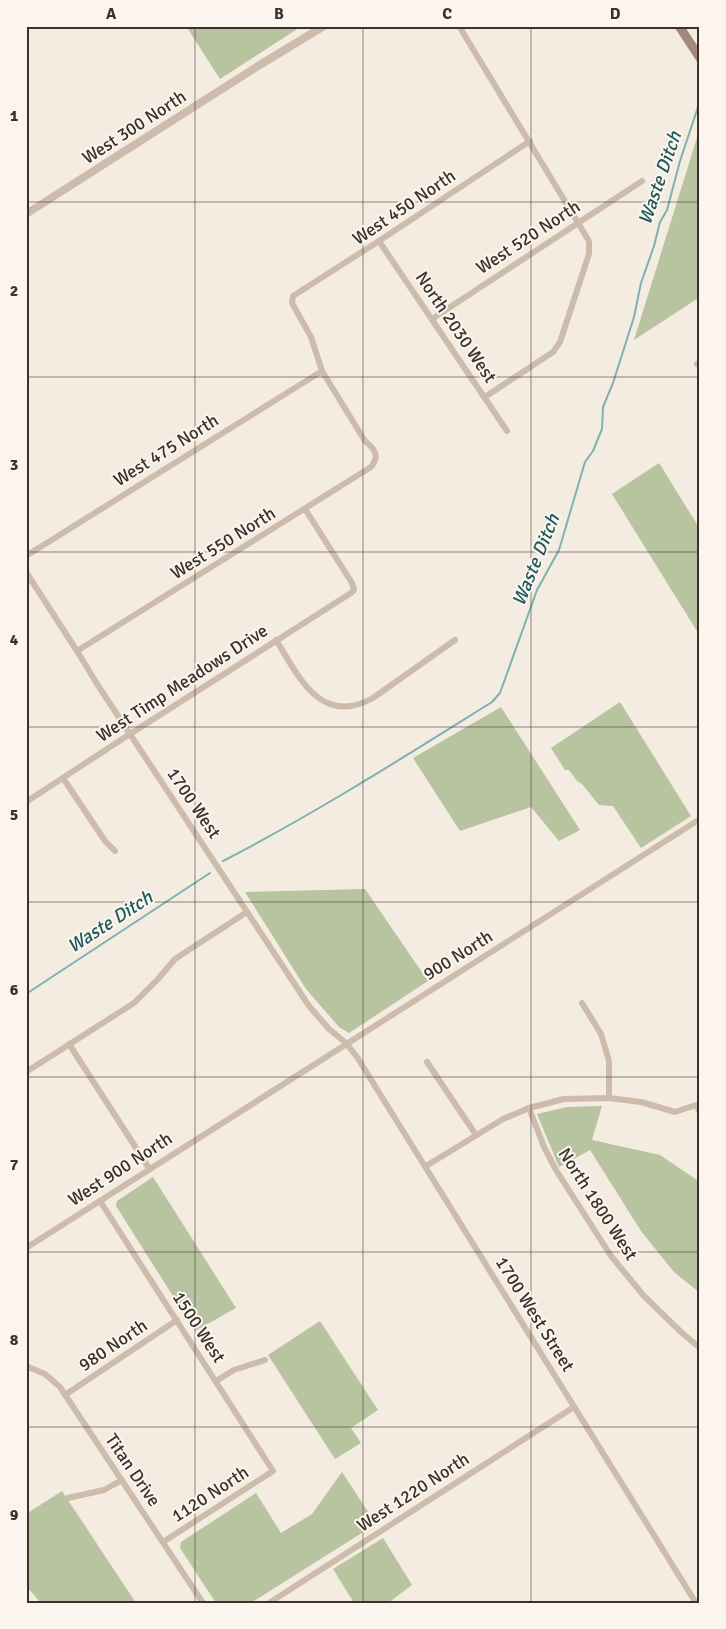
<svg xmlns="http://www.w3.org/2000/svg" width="726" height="1629" font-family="Signika,sans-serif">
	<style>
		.green { fill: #b8c4a0 }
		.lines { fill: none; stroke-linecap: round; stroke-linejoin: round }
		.stream { stroke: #7fb0b2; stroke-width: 2 }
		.minor { stroke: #cdbbac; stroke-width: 6 }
		.tertiary { stroke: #cdbbac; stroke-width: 8 }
		.secondary { stroke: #a18a7d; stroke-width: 9 }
		.grid { fill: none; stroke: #3b302b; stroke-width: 1; stroke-opacity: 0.55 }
		.labels { text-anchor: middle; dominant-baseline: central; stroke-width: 4; stroke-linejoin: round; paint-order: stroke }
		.street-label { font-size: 18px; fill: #3b302b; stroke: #fbf5ee }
		.water-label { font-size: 19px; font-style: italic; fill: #1f5a5e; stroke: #fbf5ee }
		.neatline { fill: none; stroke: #3b302b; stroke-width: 2 }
		.grid-label { font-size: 16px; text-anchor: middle; font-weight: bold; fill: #3b302b }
	</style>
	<rect width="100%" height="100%" fill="#f4ebe1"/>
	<g class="green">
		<path d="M186,26H302L220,79Z"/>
		<path d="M700,128V297L634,340Z"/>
		<path d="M659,463L700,529V636L612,494Z"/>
		<path d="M620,702L691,816L641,848L613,806L599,805L582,784L577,781L569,770H565L551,748Z"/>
		<path d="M501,707L580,830L559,841L531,807L460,831L413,758Z"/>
		<path d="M365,889L428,981L349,1033L339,1027L306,989L245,892Z"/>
		<path d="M602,1106L592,1140L660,1155L700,1182V1293L674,1272L641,1231L590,1150L559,1167L537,1114L567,1107Z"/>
		<path d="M153,1177L236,1308L195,1331L116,1206L117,1201Z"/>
		<path d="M320,1321L378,1410L351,1428L361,1443L335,1459L268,1355Z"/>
		<path d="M342,1472L376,1524L251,1603H216L180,1548L181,1542L256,1493L281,1533L312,1514Z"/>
		<path d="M62,1491L136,1603H41L26,1586V1514Z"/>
		<path d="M383,1538L412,1585L388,1603H354L333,1569Z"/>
	</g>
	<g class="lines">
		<g class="stream">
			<path d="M223,861C316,813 404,757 492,702L500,693L537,590L559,550L585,462L593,451L602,429L603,407L613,383L634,317L641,283L654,246L660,222L667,210L680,161L700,101"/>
			<path d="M26,994L210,873"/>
		</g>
		<g class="minor">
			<path d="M459,26L589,241V254L560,342L553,352L485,397"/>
			<path d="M379,241L507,431"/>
			<path d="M432,319L642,181"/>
			<path d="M697,364L700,362"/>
			<path d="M26,556L322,371"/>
			<path d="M26,572L77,651L99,687L309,1006L329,1029L346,1043L357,1057L696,1603"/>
			<path d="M276,640C299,677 321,727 373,698L455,640"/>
			<path d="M77,651L371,467C380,456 375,449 365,441L322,371L311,337L292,303L293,296L379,241L530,141"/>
			<path d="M63,778L105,841L115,851"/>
			<path d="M26,802L130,734L351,593L354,590L352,583L305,509"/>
			<path d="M582,1003L601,1034L609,1061V1098"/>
			<path d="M69,1044L149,1168"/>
			<path d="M427,1062L476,1135"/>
			<path d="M26,1072L134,1003L158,979L175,959L247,912"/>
			<path d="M529,1108L544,1147L556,1170L611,1256L644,1296L681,1332L700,1348"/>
			<path d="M426,1166L503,1119L529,1108L564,1099L609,1098L641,1102L675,1112L696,1105L700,1112"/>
			<path d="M100,1201L273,1471L163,1542"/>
			<path d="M26,1248L700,819"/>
			<path d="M26,1366L45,1374L60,1387L203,1603"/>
			<path d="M216,1381L234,1370L265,1360"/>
			<path d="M65,1395L177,1320"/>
			<path d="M68,1498L104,1490L122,1480"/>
			<path d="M269,1603L574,1407"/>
		</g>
		<path class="tertiary" d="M26,214L258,66L324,26"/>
		<path class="secondary" d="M679,26L700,58"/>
	</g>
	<path class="grid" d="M195,26V1603M363,26V1603M531,26V1603M26,202H700M26,377H700M26,552H700M26,727H700M26,902H700M26,1077H700M26,1252H700M26,1427H700"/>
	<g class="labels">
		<g class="street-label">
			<text transform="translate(134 127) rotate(-33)">West 300 North</text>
			<text transform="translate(404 207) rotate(-34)">West 450 North</text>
			<text transform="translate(528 237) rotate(-33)">West 520 North</text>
			<text transform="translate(456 327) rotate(56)">North 2030 West</text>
			<text transform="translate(166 450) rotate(-32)">West 475 North</text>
			<text transform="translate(223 543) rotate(-32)">West 550 North</text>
			<text transform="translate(182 683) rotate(-33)">West Timp Meadows Drive</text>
			<text transform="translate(194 803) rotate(56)">1700 West</text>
			<text transform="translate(458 955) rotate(-32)">900 North</text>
			<text transform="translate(120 1169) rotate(-33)">West 900 North</text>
			<text transform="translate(598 1204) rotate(57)">North 1800 West</text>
			<text transform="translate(535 1314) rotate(58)">1700 West Street</text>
			<text transform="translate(199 1327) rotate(57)">1500 West</text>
			<text transform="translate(113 1345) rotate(-34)">980 North</text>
			<text transform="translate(133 1470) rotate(56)">Titan Drive</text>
			<text transform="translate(413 1492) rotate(-33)">West 1220 North</text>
			<text transform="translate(210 1494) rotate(-33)">1120 North</text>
		</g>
		<g class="water-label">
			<text transform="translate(660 178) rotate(-71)">Waste Ditch</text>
			<text transform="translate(536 560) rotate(-68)">Waste Ditch</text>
			<text transform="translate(110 922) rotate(-33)">Waste Ditch</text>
		</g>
	</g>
	<rect width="726" height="1629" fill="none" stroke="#fbf5ee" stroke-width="55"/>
	<rect x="28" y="28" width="670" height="1574" class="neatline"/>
	<g class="grid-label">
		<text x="111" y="19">A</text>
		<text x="279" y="19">B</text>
		<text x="447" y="19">C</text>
		<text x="615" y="19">D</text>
		<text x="14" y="121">1</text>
		<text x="14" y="296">2</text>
		<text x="14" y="470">3</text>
		<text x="14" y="645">4</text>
		<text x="14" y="820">5</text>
		<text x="14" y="995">6</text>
		<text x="14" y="1170">7</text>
		<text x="14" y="1345">8</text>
		<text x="14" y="1520">9</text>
	</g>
</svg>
